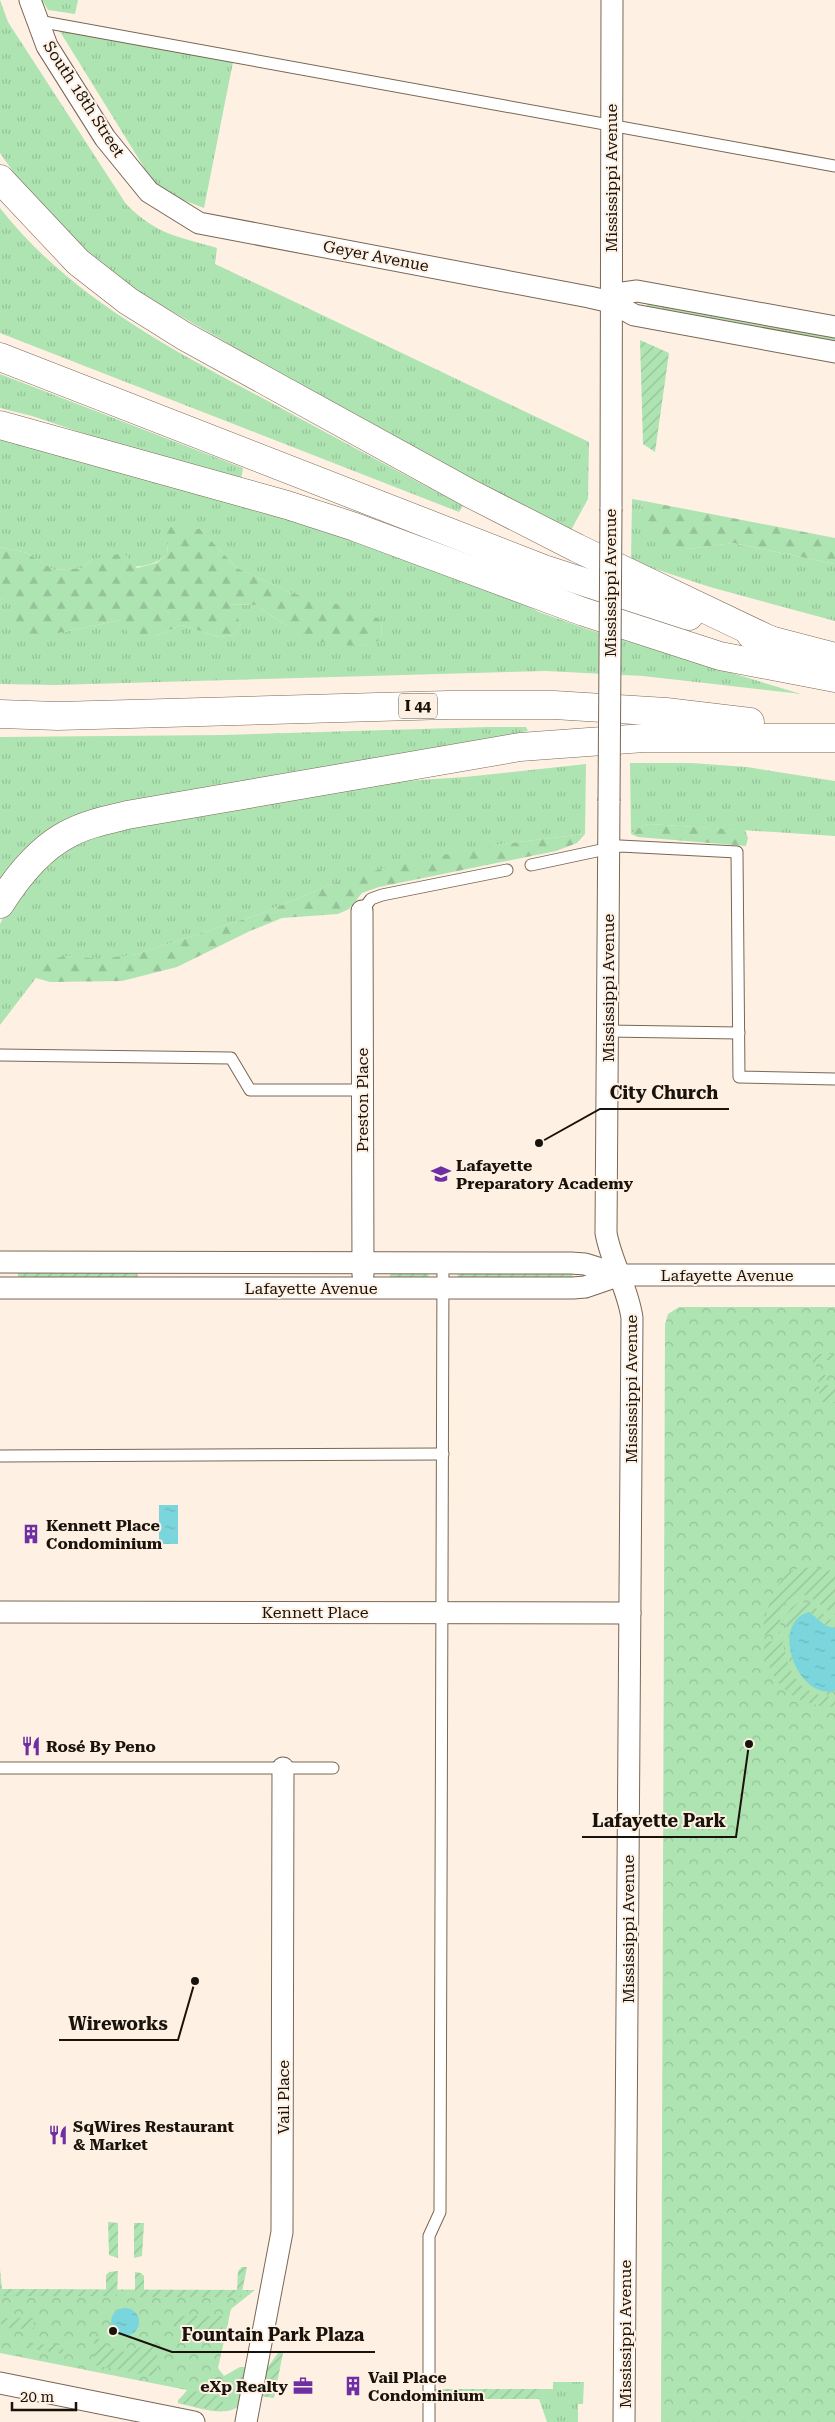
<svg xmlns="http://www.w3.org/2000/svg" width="835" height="2422" font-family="'Roboto Serif',serif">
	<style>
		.grass { fill: url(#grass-tufts) }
		.forest { fill: url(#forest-firs) }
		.park { fill: url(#park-crowns) }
		.garden { fill: url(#garden-furrows) }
		.water { fill: url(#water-ripples) }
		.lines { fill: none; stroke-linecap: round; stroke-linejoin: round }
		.lane-casing { stroke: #7a6754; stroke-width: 13 }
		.street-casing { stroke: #7a6754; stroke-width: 23 }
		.highway-casing { stroke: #7a6754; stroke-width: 29 }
		.lane { stroke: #fff; stroke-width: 11 }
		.street { stroke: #fff; stroke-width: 21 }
		.highway { stroke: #fff; stroke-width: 28 }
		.street-bridge-casing { stroke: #7a6754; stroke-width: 23; stroke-linecap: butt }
		.street-bridge { stroke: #fff; stroke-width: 21 }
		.labels { text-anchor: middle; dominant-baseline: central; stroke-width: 4; stroke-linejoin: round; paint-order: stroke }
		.shield { fill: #fef1e4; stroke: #5e564c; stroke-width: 1 }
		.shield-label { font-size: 15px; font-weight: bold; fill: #1a130b }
		.street-label { font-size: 16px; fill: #1a130b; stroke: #fef1e4 }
		.poi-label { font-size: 16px; font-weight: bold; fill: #1a130b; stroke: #fef1e4; text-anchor: start }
		.leader { fill: none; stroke: #1a130b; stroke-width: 2 }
		.callout-dot { fill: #1a130b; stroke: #fef1e4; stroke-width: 2 }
		.callout-label { font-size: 18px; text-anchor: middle; font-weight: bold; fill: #1a130b; stroke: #fef1e4; stroke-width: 4; stroke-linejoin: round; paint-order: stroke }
	</style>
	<defs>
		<pattern id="grass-tufts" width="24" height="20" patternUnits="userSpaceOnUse" patternTransform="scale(1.25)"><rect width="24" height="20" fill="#aee3b2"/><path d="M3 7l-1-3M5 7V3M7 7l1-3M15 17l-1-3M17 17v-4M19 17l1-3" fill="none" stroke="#95c298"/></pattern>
		<pattern id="forest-firs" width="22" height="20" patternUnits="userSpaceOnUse" patternTransform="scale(1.25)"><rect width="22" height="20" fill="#aee3b2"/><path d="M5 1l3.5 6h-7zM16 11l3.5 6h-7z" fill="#95c298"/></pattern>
		<pattern id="park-crowns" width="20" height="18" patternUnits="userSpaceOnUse" patternTransform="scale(1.25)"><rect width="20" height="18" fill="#aee3b2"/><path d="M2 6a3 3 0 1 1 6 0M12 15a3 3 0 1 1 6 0" fill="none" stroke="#95c298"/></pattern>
		<pattern id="garden-furrows" width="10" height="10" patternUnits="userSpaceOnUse" patternTransform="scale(1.25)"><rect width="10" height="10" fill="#aee3b2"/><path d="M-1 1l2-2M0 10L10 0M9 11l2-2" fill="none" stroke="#95c298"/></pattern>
		<pattern id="water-ripples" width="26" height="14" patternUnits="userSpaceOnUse" patternTransform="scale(1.25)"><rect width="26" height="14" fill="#7ad6dc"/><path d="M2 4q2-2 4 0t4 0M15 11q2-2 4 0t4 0" fill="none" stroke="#69b7bb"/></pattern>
	</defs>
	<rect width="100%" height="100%" fill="#fef1e4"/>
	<g class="grass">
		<path d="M0,0L8,22L126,204C157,235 177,236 217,248L215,264L589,442L588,499L570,532L329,401L131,288L74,240L21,183L0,153Z"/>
		<path d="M42,0H78L75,14L48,10Z"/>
		<path d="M59,30L233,62L204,208L162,192L150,177Z"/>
		<path d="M0,208C69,296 169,348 266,400C331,435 397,471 463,506L459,512L0,333Z"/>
		<path d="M648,301L835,336V341L647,306Z"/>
		<path d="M0,374L243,468L241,480L142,453L32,416L0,408Z"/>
		<path d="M0,438L287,516L488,586L539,612L587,629L801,694L643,676L546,671L55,685L0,684V599L13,602L59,633L120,620L156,636L181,625L219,637L234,635L241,624L228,604L255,605L286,625L359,646L382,639L381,621L291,593L237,568L200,529L162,532L168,542L167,555C142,574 121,565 93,559L82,568L54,570L27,553L0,547Z"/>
		<path d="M632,499L644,501L639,513L687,549L732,543L835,564V621L710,587L631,561Z"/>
		<path d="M487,727H526L528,731L117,808L0,885V737L222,735Z"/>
		<path d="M630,763H691L747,767L835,781V836L649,824L638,828L631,834Z"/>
		<path d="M586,764L585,834L501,844L329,885L263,913L137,954L102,960L66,956L36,971V978L0,1025V924L14,895L38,867L90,835L361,784L465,777Z"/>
		<path d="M553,2382H584L583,2404H578V2422H547L539,2399V2389H553Z"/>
	</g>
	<g class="forest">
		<path d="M644,501L835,538V564L733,543L687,549L652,539L644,526L639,513Z"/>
		<path d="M171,527L200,529L237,568L291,593L324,602L364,609L381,621L382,640L359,646L321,642L286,625L255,605L229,604L241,624L234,635L219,637L181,625L156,636L129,635L120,620L59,633L23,634L10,627L13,603L0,599V547L27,553L54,570L82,568L93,559L124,553L137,568L156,563L167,555L168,542L161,532Z"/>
		<path d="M649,824L745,830L748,838L746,846L638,837L631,834L638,828Z"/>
		<path d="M585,834L577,843L556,851L379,887L362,893L349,909L338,914L282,918L250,931L177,967L122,981L50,982L36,978V971L48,960L66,956L102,959L137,954L263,913L329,885L401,863L501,844Z"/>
	</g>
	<g class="park">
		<path d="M679,1307H835V2422H661L665,1325L668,1314Z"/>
		<path d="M0,2289L255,2290L231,2309L218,2368L224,2376L240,2367H249L239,2406C224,2418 196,2407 178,2403L187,2390L0,2353Z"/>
	</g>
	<g class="garden">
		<path d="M640,340L669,353L655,452L643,444Z"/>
		<path d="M18,1270L137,1272L138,1277L137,1279L18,1282Z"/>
		<path d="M392,1272L427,1273L429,1276L428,1279L391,1280L389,1277Z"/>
		<path d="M459,1272H572L573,1279L457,1278Z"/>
		<path d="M816,1354H835V1361L816,1359V1370H814L812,1356Z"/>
		<path d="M825,1375V1385H835V1403L822,1402L820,1399L818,1376Z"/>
		<path d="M815,1567L831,1571L835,1576V1615C815,1604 801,1578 780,1610V1633L763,1635C762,1619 775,1583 788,1573C795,1567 807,1568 815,1567Z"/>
		<path d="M802,1602L809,1603L835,1623V1628L826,1626L814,1615L800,1614L790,1628L789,1638C784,1623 784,1607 802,1602Z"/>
		<path d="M782,1640C790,1674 796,1695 835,1697V1707C793,1706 769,1684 763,1642Z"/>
		<path d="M108,2222L118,2223V2258L109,2255Z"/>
		<path d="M134,2223H144L142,2256L134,2258Z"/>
		<path d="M242,2267H247L241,2297H135V2272L141,2273L144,2276V2290H237L238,2271Z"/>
		<path d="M0,2269L2,2289L106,2290V2275L109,2272L118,2271L117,2296H0Z"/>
		<path d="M174,2316H225L222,2329H174Z"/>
		<path d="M1,2318H34V2329L1,2328Z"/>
		<path d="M94,2339H102C110,2349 123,2355 135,2350C146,2346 144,2340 157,2340V2377L94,2365Z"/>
		<path d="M22,2344L63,2345V2354L22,2347Z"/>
		<path d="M278,2353H283L274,2398L259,2396L265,2371Z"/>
		<rect x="435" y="2389" width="104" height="10"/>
		<path d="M188,2390L224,2397L221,2411L178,2403V2400Z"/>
	</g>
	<g class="water">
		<rect x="159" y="1505" width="19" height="39"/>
		<path d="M809,1612L826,1626L835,1628V1691C797,1700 769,1623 809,1612Z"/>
		<circle cx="125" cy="2322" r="14"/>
	</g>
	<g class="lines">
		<defs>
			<g id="lane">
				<path d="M38,21L835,166"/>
				<path d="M531,865L620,846L737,852L739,1077L835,1079"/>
				<path d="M362,911L371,899L382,895L507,870"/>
				<path d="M607,1031L739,1033"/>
				<path d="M0,1055L231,1058L250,1090H362"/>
				<path d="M0,1456L443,1454"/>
				<path d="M0,1768H333"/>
				<path d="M429,2422V2236L440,2212L443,1263"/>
			</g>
			<g id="street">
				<path d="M30,0L47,46L105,138L149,192L199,223L589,297L611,302L634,315L835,352"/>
				<path d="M611,302L623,293L637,291L835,327"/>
				<path d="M611,509L612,0"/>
				<path d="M609,801L606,1233C611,1262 628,1288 632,1318L624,2422"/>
				<path d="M362,911L363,1275"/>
				<path d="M0,1262L571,1263L585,1264L620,1275H835"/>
				<path d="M0,1288H573L585,1287L620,1275"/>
				<path d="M0,1612L630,1613"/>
				<path d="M0,2383L194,2422"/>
				<path d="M246,2422L282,2232L283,1768"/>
			</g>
			<g id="highway">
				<path d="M0,179L78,262L128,301L184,336L471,494L577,548L770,640"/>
				<path d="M0,357L544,569L689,616"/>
				<path d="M0,425L287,505L355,527L584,612L720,656L835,678"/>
				<path d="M751,635L835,657"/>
				<path d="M0,714L58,716L448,705H554L666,712L750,722"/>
				<path d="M0,904C17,877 39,849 68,834C86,824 107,820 127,815L520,747L644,738H835"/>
			</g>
		</defs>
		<use href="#lane" class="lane-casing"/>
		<use href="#street" class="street-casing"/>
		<use href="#highway" class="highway-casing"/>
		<use href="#lane" class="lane"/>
		<use href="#street" class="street"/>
		<use href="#highway" class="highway"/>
		<defs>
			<path id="street-bridge" d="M609,801L611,509"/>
		</defs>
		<use href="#street-bridge" class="street-bridge-casing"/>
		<use href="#street-bridge" class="street-bridge"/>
	</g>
	<defs>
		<symbol id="school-bare" viewBox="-9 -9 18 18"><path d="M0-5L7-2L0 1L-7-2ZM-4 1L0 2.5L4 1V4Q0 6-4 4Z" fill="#6e2fa4" stroke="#fef1e4" stroke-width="2.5" paint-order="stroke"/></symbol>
		<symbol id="building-bare" viewBox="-9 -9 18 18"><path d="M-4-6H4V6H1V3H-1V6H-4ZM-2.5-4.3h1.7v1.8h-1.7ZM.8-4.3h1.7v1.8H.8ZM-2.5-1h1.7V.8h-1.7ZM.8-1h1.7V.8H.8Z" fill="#6e2fa4" stroke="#fef1e4" stroke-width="2.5" paint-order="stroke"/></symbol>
		<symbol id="restaurant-bare" viewBox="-9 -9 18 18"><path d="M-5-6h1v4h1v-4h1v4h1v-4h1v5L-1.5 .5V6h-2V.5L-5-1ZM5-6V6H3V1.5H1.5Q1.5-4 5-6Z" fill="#6e2fa4" stroke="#fef1e4" stroke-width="2.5" paint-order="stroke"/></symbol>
		<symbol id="office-bare" viewBox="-9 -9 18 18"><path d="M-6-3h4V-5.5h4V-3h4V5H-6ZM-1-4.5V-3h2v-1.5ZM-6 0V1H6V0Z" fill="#6e2fa4" stroke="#fef1e4" stroke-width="2.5" paint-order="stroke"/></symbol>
	</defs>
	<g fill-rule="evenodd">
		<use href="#school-bare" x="427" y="1160" width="28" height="28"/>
		<use href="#building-bare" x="17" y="1520" width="28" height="28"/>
		<use href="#restaurant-bare" x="17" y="1732" width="28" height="28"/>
		<use href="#restaurant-bare" x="44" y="2121" width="28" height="28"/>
		<use href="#office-bare" x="289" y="2372" width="28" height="28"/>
		<use href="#building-bare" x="339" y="2372" width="28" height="28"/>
	</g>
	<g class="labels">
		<rect class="shield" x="399" y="693.5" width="38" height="25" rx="4"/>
		<g class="shield-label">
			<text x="418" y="706">I 44</text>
		</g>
		<g class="street-label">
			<text transform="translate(84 99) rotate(57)">South 18th Street</text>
			<text transform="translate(611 178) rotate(-90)">Mississippi Avenue</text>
			<text transform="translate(376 256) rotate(11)">Geyer Avenue</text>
			<text transform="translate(610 583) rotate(-90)">Mississippi Avenue</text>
			<text transform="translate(608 988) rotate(-90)">Mississippi Avenue</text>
			<text transform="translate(362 1100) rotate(-90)">Preston Place</text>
			<text x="727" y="1275">Lafayette Avenue</text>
			<text x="311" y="1288">Lafayette Avenue</text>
			<text transform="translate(631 1389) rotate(-90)">Mississippi Avenue</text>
			<text x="315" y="1612">Kennett Place</text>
			<text transform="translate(628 1929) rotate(-90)">Mississippi Avenue</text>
			<text transform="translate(283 2097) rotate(-90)">Vail Place</text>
			<text transform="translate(625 2334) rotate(-90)">Mississippi Avenue</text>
		</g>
		<g class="poi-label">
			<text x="456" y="1165">Lafayette<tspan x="456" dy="18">Preparatory Academy</tspan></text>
			<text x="46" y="1525">Kennett Place<tspan x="46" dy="18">Condominium</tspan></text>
			<text x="46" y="1746">Rosé By Peno</text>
			<text x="73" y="2126">SqWires Restaurant<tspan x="73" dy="18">&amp; Market</tspan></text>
			<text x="368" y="2377">Vail Place<tspan x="368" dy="18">Condominium</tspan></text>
			<text x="288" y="2386" text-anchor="end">eXp Realty</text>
		</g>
	</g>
	<path class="leader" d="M539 1143L600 1109H729M749 1744L736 1837H582M195 1981L178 2040H59M113 2331L172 2352H375"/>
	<g class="callout-dot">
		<circle cx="539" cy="1143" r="5"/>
		<circle cx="749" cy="1744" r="5"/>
		<circle cx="195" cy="1981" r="5"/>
		<circle cx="113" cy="2331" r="5"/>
	</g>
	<g class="callout-label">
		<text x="664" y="1099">City Church</text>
		<text x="659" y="1827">Lafayette Park</text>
		<text x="118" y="2030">Wireworks</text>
		<text x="273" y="2341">Fountain Park Plaza</text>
	</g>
	<path d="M12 2402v8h64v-8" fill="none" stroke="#1a130b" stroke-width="2.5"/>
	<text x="20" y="2402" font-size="15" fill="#1a130b" stroke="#fef1e4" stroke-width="4" paint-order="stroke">20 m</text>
</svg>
